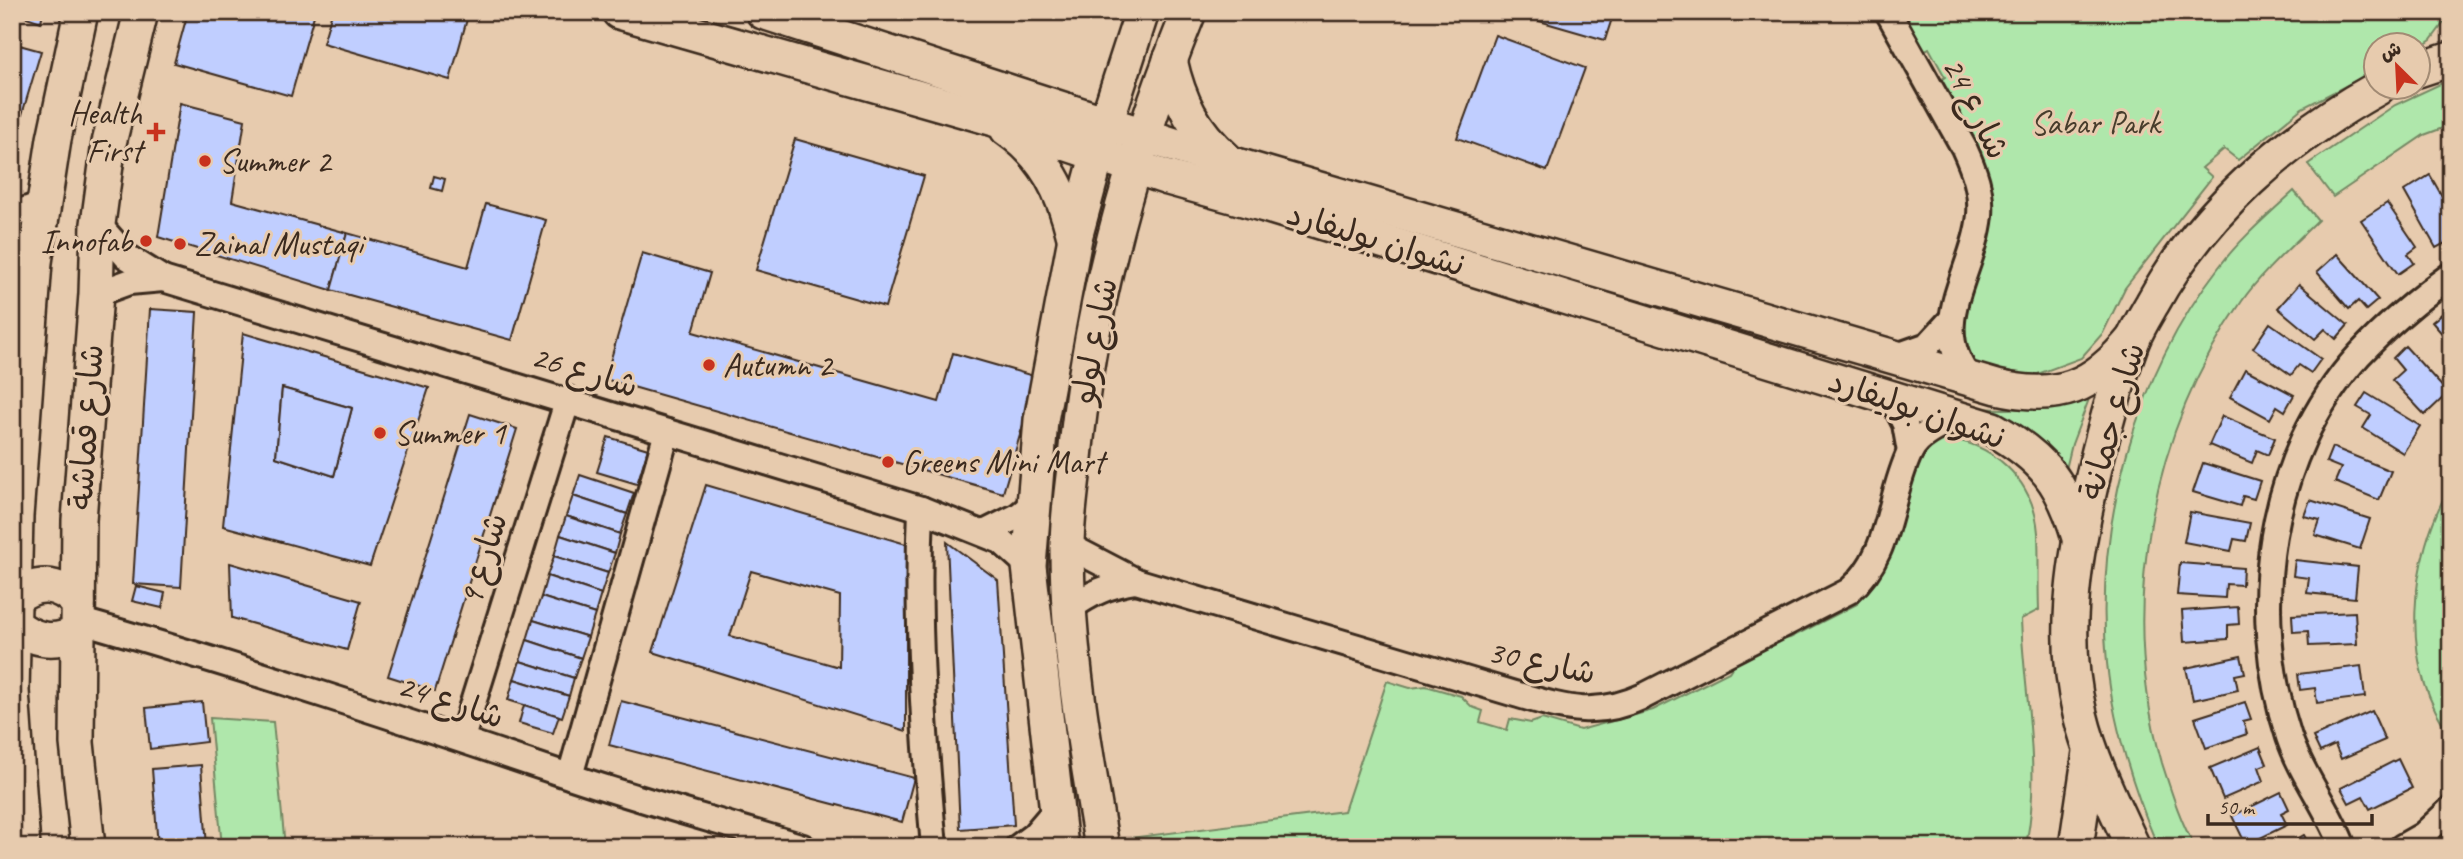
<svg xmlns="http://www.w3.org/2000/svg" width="2463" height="859" font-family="Caveat,'Playpen Sans Arabic',sans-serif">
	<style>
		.green { fill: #afe7ab; stroke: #758864; stroke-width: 2 }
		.building { fill: #c0ceff; stroke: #3b2a1e; stroke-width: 2; fill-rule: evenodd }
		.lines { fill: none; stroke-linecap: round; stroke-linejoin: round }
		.street-casing { stroke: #3b2a1e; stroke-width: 30 }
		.secondary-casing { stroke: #3b2a1e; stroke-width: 38 }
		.street { stroke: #e7cbae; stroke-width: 24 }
		.secondary { stroke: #e7cbae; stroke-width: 33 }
		.poi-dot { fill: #c8321e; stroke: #e7cbae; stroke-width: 2.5 }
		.labels { text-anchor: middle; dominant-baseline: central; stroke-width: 6; stroke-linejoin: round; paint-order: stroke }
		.street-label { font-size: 33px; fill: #3b2a1e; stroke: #e7cbae }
		.poi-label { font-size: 33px; fill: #3b2a1e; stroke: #e7cbae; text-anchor: start }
		.park-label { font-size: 33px; fill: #473d2c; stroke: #e7cbae }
	</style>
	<rect width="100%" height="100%" fill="#e7cbae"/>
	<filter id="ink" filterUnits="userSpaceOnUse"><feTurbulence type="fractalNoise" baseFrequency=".0143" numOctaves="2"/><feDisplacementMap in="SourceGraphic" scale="14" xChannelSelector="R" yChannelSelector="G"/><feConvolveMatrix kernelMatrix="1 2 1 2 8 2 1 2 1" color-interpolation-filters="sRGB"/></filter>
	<g filter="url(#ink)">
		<g class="green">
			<path d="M1898,12H2451V13L2431,40L2418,49V46H2376L2375,71L2302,108L2238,160L2224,149L2202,168L2212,177L2125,288L2103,333L2081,358L2027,378L1991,374L1953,350L1987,229L1932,86L1945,77L1929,48L1914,56Z"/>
			<path d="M2451,79V125L2424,135L2333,197L2308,164L2395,105Z"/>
			<path d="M2294,191L2318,220C2292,246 2263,271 2242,301C2150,433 2118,608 2162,763C2171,791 2180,821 2195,847H2158C2133,788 2113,726 2107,663C2094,526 2135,375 2219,267C2240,239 2268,215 2294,191Z"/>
			<path d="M2092,391L2072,444L2062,486L1981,408C2028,412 2048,405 2092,391Z"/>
			<path d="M1938,438C1991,440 2034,479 2038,533C2039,559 2038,584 2039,610L2021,619C2024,694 2041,766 2027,840L2043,847H1733V841H1698V847H1107L1106,841L1344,811L1387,681L1410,688L1426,686L1461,696L1472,707L1483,711L1480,722L1507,730L1510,719L1531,723L1542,719L1580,730L1653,710L1729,672L1739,657L1773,641L1790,638L1857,604L1882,566L1912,456Z"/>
			<path d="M2451,484V736C2398,663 2409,559 2451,484Z"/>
			<path d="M210,718L273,722L285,847H222Z"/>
		</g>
		<g class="building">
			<path d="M12,12H43L41,22Z"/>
			<path d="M188,12H315L291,96L174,63Z"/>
			<path d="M332,12H469L450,80L323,43Z"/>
			<path d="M1523,12H1614L1605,40L1522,16Z"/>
			<path d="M1495,35L1585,68L1547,171L1457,138Z"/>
			<path d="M12,43L41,51L12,148Z"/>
			<path d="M180,103L245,120L232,201L347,233L331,290L158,237Z"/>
			<path d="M795,139L924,176L885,307L756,270Z"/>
			<path d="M2430,175L2451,212V227L2446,230L2451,240L2436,248L2404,191Z"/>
			<path d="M434,176L445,179L442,191L431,188Z"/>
			<path d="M2387,203L2417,247L2408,254L2414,263L2398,274L2361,220Z"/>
			<path d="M486,204L546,220L512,340L331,290L347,233L468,267Z"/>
			<path d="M642,253L710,273L693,332L939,402L953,353L1037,377L1003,493L605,379Z"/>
			<path d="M2337,254L2378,300L2366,310L2358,301L2349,309L2317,272Z"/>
			<path d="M2299,284L2348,325L2336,339L2325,329L2315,339L2278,308Z"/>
			<path d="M150,309L197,312L181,587L133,584Z"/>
			<path d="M2445,311L2451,317V344L2432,322Z"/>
			<path d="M2270,323L2321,359L2311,373L2299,365L2291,375L2253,348Z"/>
			<path d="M243,333L429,388L370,566L223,526ZM282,388L352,408L334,476L276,457Z"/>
			<path d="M2405,346L2448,393L2425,415L2392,380L2403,370L2393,358Z"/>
			<path d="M2245,369L2294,395L2285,411L2277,406L2270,419L2230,397Z"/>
			<path d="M282,388L352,408L334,476L276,457Z"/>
			<path d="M2366,393L2420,426L2403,453L2363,428L2371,415L2357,407Z"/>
			<path d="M470,414L517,429L435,691L388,676Z"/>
			<path d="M2222,416L2275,438L2268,455L2257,450L2252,463L2209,445Z"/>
			<path d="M608,437L648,449L637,484L597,472Z"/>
			<path d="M2332,447L2391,471L2379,500L2335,482L2341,468L2326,462Z"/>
			<path d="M2203,463L2260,481L2254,499L2243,496L2240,506L2193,492Z"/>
			<path d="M580,475L634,493L627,514L573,496Z"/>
			<path d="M706,485L906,544V731L653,652ZM751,571L840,596L839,667L730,636Z"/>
			<path d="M573,496L627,514L620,534L566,516Z"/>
			<path d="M2310,500L2370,519L2360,549L2315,535L2320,520L2304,516Z"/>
			<path d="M2190,512L2250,523L2246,541L2234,539L2231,551L2184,542Z"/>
			<path d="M566,516L620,534L615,553L560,535Z"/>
			<path d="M560,535L615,553L608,573L554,556Z"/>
			<path d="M947,542L998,580L1014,825L960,829Z"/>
			<path d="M554,556L608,573L601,594L547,576Z"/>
			<path d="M2295,560L2358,567L2355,598L2307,593L2309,578L2293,576Z"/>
			<path d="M230,563L361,601L347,650L232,618Z"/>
			<path d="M2180,563L2243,568L2242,585L2226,584L2225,598L2177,595Z"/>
			<path d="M547,576L601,594L595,614L541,597Z"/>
			<path d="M136,586L165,593L162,608L132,601Z"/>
			<path d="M541,597L595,614L588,637L533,620Z"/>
			<path d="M2238,607L2239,624L2228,625V639L2184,642L2182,611Z"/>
			<path d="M2355,612L2357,644L2309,646L2308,631L2293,632L2292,615Z"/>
			<path d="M533,620L588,637L581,658L527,640Z"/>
			<path d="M527,640L581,658L574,678L520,661Z"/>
			<path d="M2241,656L2245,673L2235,675L2238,690L2193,700L2186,668Z"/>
			<path d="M520,661L574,678L569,696L514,679Z"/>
			<path d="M2361,666L2365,697L2317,703L2315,688L2300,690L2298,674Z"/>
			<path d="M514,679L569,696L562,717L508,700Z"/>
			<path d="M621,701L914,778L902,822L609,745Z"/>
			<path d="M202,702L206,742L150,749L146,708Z"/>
			<path d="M2245,702L2251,719L2243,721L2247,734L2206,748L2195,718Z"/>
			<path d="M524,705L559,716L553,733L519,723Z"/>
			<path d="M2372,711L2385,740L2341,759L2335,745L2320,752L2313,737Z"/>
			<path d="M2260,747L2267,764L2259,767L2264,781L2223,799L2210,768Z"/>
			<path d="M2398,759L2412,788L2370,809L2363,796L2349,803L2341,788Z"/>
			<path d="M201,765L207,847H158L152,769Z"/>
			<path d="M2281,792L2289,809L2281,813L2287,825L2246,845L2232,816Z"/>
			<path d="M2304,835L2310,847H2284Z"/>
		</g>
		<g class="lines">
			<defs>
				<g id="street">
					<path d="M1888,12L1964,148C1974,170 1982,191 1980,215C1974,274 1926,324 1970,379"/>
					<path d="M12,215L44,203"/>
					<path d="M98,224L126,256L163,279L921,509L1001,541L1029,566"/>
					<path d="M12,241L35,262"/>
					<path d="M96,294L129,282L163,279"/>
					<path d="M1897,356L1928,345L1950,321"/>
					<path d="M1892,398L1905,424L1910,452"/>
					<path d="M921,509C916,622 924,734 934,847"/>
					<path d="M984,533L1018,516L1033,504"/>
					<path d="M1067,545L1136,581L1515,694C1564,708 1594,719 1644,696L1849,591C1892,554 1887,500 1910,452C1919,434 1941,425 1958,419"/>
					<path d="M1069,609C1091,593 1109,585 1136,581"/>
					<path d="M78,620C243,667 406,721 569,776C646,802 725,823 803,847"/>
					<path d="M462,738L568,399"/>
					<path d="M570,776L667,432"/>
					<path d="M1018,847L1034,835L1057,808"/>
					<path d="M2343,847C2329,809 2302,776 2289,737C2247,611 2267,456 2359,355C2387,325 2418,299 2451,275"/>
					<path d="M2402,847L2423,835L2451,809"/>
				</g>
				<g id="secondary">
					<path d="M619,12L994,119L1168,178L1265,205L1993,429C2044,458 2063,483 2079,538"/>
					<path d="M763,12L1230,163L1997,387C2058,401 2093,388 2133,339"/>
					<path d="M1170,60C1179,101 1194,131 1226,159"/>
					<path d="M2418,70L2451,59"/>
					<path d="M1007,129C1046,156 1063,192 1074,237"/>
					<path d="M13,599C36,581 57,581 78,603"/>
					<path d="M14,624C34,641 53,644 77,633"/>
					<path d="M23,847L12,691L16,516L35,262L54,139L81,12"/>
					<path d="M88,847L77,743L79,520L96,294L98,224L109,143L141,12"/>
					<path d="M1061,847L1029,566L1041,420L1075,238L1106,123L1142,12"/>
					<path d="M1102,847C1085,749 1067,647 1067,547C1067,521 1071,494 1074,468C1088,311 1130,158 1189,12"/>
					<path d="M2076,847L2090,752"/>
					<path d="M2133,847C2113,804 2091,760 2080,714C2062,641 2073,566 2089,494C2100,443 2114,391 2132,342C2137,329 2145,316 2152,304C2203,211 2286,139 2378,88"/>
				</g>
			</defs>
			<use href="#street" class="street-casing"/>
			<use href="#secondary" class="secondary-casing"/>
			<use href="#street" class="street"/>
			<use href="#secondary" class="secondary"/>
		</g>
	</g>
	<g class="poi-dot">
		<path d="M152.5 121.5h7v7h7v7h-7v7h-7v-7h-7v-7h7z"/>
		<circle cx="205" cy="161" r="7"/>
		<circle cx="146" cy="241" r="7"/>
		<circle cx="180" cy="244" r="7"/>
		<circle cx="709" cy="365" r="7"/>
		<circle cx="380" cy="433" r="7"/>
		<circle cx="888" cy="462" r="7"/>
	</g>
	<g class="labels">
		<g class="street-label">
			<text transform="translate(1976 108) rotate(63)">شارع 24</text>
			<text transform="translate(1376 239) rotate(17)">نشوان بوليفارد</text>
			<text transform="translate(1094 341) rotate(-79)">شارع لولو</text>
			<text transform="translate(585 371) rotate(17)">شارع 26</text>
			<text transform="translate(1917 409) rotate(19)">نشوان بوليفارد</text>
			<text transform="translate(2112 421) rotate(-74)">شارع جمانة</text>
			<text transform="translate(86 427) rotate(-86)">شارع قماشة</text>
			<text transform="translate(483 559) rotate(-73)">شارع 9</text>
			<text transform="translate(1542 662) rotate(12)">شارع 30</text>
			<text transform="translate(451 701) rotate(18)">شارع 24</text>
		</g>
		<g class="poi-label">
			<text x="142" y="113" text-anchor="end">Health<tspan x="142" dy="38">First</tspan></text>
			<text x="219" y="161">Summer 2</text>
			<text x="132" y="241" text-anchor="end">Innofab</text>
			<text x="194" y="244">Zainal Mustaqi</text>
			<text x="723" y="365">Autumn 2</text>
			<text x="394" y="433">Summer 1</text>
			<text x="902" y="462">Greens Mini Mart</text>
		</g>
		<g class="park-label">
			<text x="2095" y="123">Sabar Park</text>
		</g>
	</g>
	<rect width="2463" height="859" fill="none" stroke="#e7cbae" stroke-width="42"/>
	<rect x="21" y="21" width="2421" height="817" fill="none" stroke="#3b2a1e" stroke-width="2.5" filter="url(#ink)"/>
	<g transform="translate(2397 66) rotate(336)"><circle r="33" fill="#e7cbae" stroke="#a28b74" stroke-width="2"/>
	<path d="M0-5L12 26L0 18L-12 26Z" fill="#c8321e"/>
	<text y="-10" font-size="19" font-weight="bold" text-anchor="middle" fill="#3b2a1e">ش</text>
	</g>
	<path d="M2208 814v10h164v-10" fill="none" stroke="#3b2a1e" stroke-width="3.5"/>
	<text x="2218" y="814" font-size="21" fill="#3b2a1e" stroke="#e7cbae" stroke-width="5" paint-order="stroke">50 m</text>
</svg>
